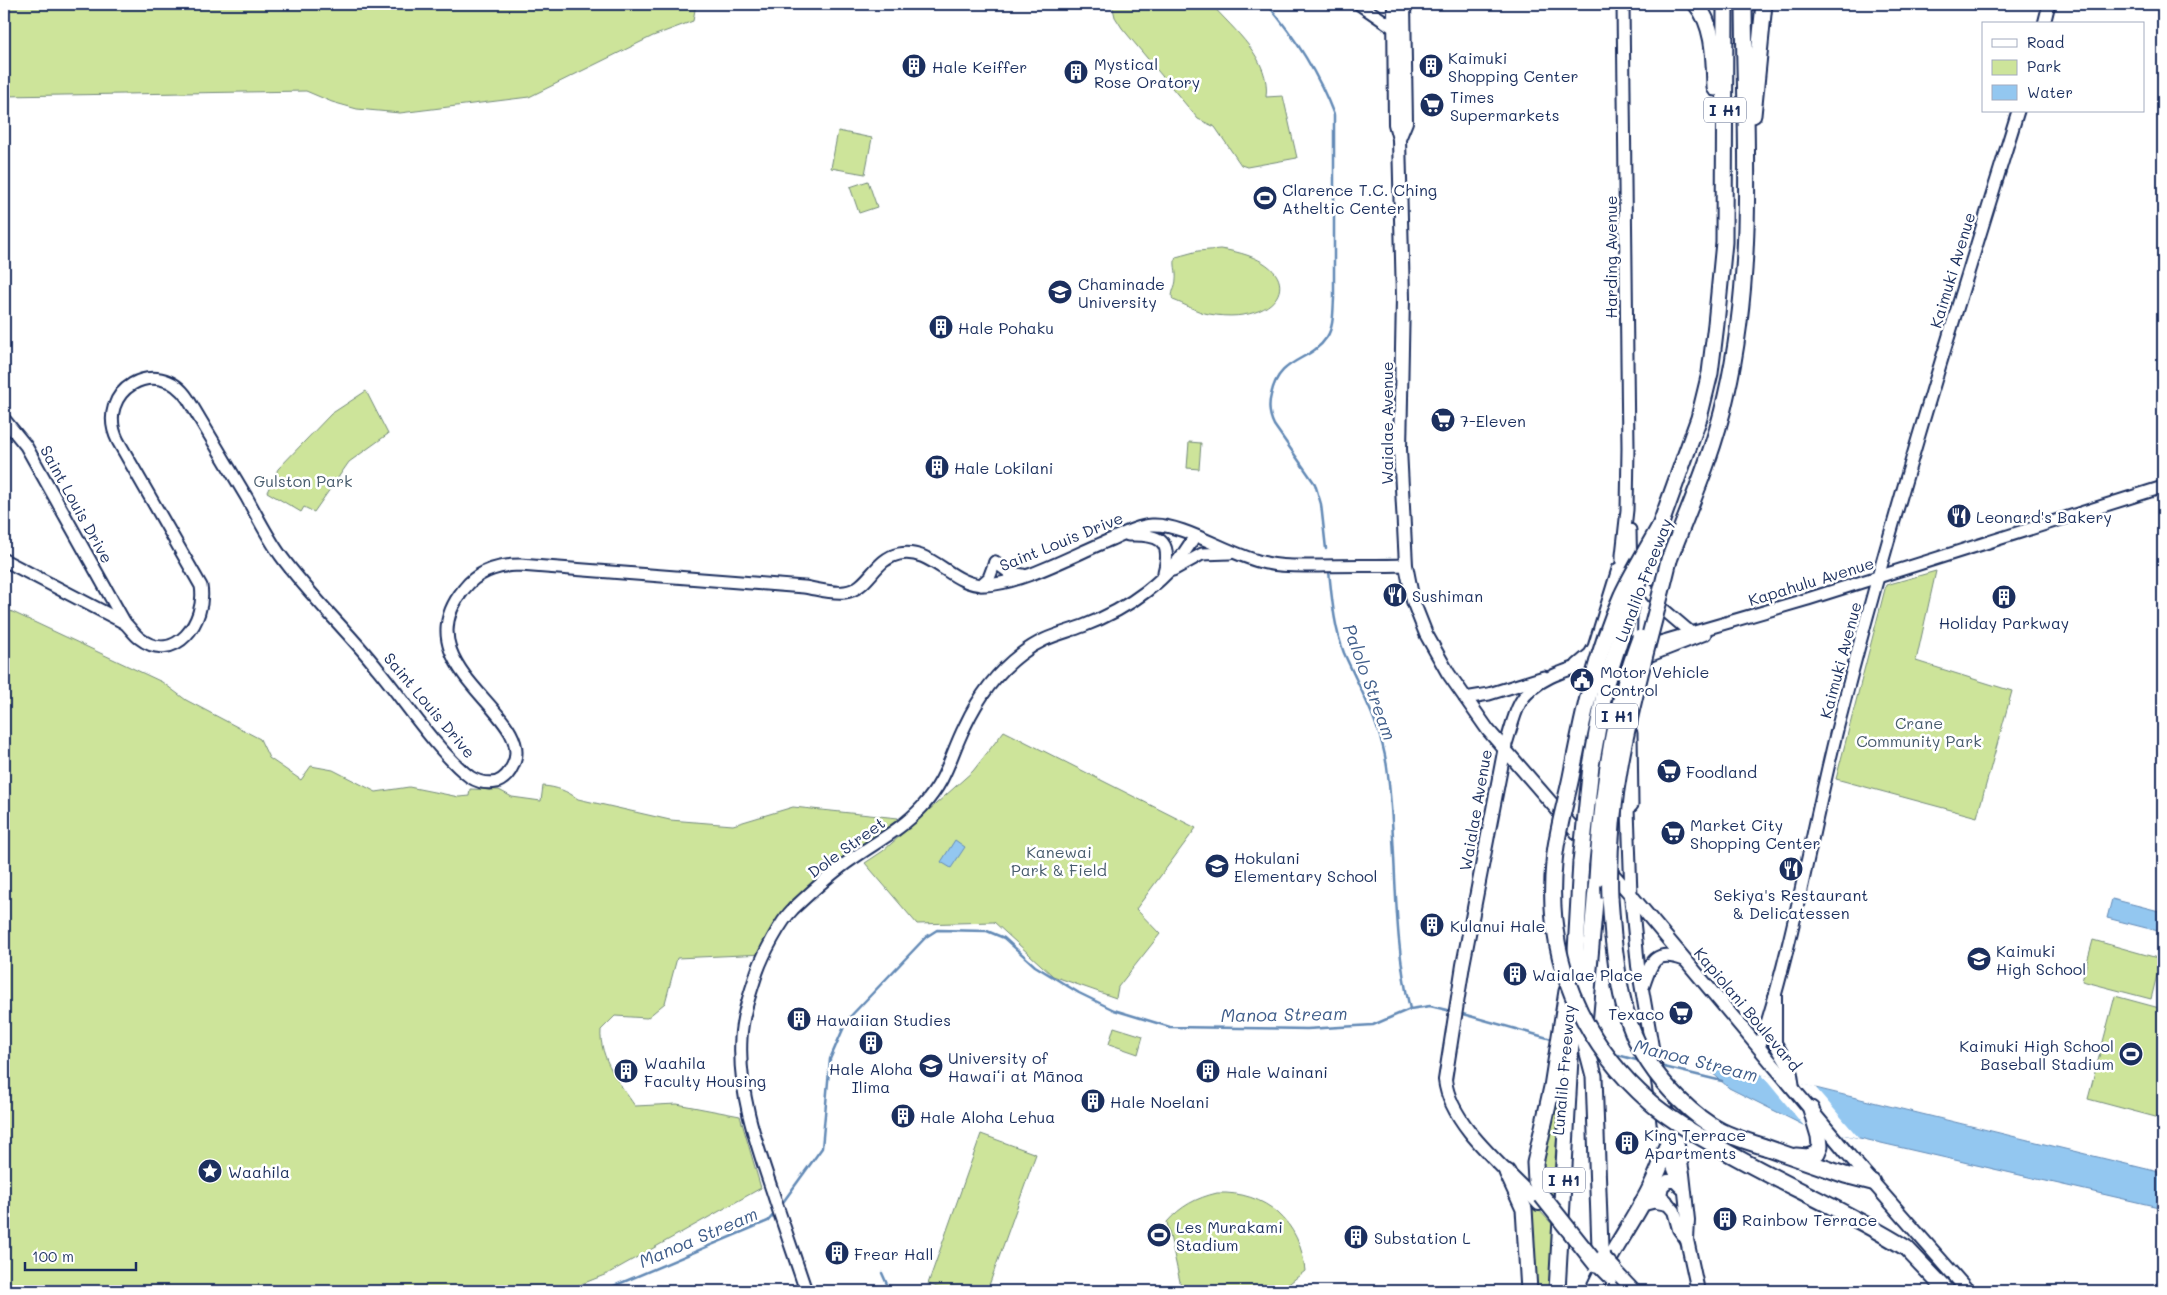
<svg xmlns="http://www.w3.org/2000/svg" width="2167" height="1295" font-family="Mali,sans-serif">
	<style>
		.green { fill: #cde49a; stroke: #748a7c }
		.water { fill: #93c7f0; stroke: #638ab6 }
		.pier { fill: #fff }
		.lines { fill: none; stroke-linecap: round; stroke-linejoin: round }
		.stream { stroke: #638ab6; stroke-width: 2.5 }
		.secondary-casing { stroke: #1b2f5e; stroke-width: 15 }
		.primary-casing { stroke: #1b2f5e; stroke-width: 16 }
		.highway-casing { stroke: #1b2f5e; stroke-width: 19 }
		.secondary { stroke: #fff; stroke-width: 11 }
		.primary { stroke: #fff; stroke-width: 12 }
		.highway { stroke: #fff; stroke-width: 15 }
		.primary-bridge-casing { stroke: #1b2f5e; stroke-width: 16; stroke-linecap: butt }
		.highway-bridge-casing { stroke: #1b2f5e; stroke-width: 19; stroke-linecap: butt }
		.primary-bridge { stroke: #fff; stroke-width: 12 }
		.highway-bridge { stroke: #fff; stroke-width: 15 }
		.labels { text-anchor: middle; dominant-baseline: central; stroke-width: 5; stroke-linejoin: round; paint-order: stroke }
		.shield { fill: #fff; stroke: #5f6d8e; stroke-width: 1 }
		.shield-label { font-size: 15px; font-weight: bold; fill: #1b2f5e }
		.poi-label { font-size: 16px; fill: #1b2f5e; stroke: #fff; text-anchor: start }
		.street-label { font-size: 16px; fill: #1b2f5e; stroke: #fff }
		.park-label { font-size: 16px; fill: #485c6d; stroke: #fff }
		.water-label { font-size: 18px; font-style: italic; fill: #3f5d8a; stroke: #fff }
	</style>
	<rect width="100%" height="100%" fill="#fff"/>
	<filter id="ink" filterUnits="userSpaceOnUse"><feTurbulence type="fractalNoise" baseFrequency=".02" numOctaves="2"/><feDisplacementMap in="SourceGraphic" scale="10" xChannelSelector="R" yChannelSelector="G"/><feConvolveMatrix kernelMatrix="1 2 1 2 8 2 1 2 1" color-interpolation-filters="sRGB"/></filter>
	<g filter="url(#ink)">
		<g class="green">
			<path d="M4,4H696L693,21L653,36L529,97L400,113L357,109L332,102L306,91L4,96Z"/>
			<path d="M1112,4H1211C1234,30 1271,59 1266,97L1283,96L1297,158L1247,167L1241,165L1215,127L1198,119L1122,28L1115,17Z"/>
			<path d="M838,131L872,138L865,174L831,168Z"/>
			<path d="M868,181L877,207L859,213L850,187Z"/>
			<path d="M1220,249C1314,262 1287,328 1209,314C1197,312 1184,304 1173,300C1170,293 1176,287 1176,279C1177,271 1173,264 1176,257L1198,251Z"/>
			<path d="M366,391L388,434L349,462L314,512L304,507L301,512L267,492L278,469L331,414Z"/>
			<path d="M1189,442L1201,443L1199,469L1187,468Z"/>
			<path d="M1936,571L1916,661L2012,691L1977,817L1836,779L1886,585Z"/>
			<path d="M4,608L162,682L186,700L260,739L269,758L301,780L311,766L333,770L376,792L409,787L459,797L469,796L470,789L499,790L512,797L541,801L543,786C557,787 567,791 578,799L670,820L733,825L793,807L898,818L887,836L816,888L764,954L677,958L665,1003L647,1018L615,1016L601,1030C599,1058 620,1084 635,1106L677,1104L740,1116L761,1188L607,1274L564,1291H4Z"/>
			<path d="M1004,731L1196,828L1136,909L1160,934L1118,987L1116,998L1053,976L994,922L917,924L865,863L883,851L973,771Z"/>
			<path d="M2093,940L2161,959L2151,999L2082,981Z"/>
			<path d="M2115,996L2163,1009V1119L2088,1099Z"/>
			<path d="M1114,1027L1143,1036L1138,1054L1109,1044Z"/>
			<path d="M1562,1072L1552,1196L1539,1172Z"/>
			<path d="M981,1134L1036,1154L987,1291H949L928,1284Z"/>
			<path d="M1217,1193C1266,1191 1301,1222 1305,1271L1280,1291H1182L1167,1222C1181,1206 1196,1198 1217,1193Z"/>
			<path d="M1532,1205L1535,1206L1556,1228L1551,1291H1535Z"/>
		</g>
		<g class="water">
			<path d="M955,840L965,847L951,868L941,862Z"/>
			<path d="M2112,899L2163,912L2162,932L2107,918Z"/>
			<path d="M1705,1061L2163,1173V1208L1803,1125L1729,1088L1709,1070Z"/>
		</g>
		<path class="pier" d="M1761,1074L1815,1087L1859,1138L1804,1126Z"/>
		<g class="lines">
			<g class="stream">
				<path d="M1267,4C1296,38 1318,73 1334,115V299C1333,311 1334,326 1327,337C1310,363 1279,356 1271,395C1268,406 1269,415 1274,425L1315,484L1321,504L1326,549"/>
				<path d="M1329,571C1332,599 1334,627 1344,653C1361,691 1381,725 1387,767C1398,847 1391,931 1410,1009"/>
				<path d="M1459,1013L1555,1040"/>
				<path d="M1614,1054L1640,1061"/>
				<path d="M1660,1066L1722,1081"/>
				<path d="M781,1205L822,1148L830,1059L847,1020L926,937L937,930L987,931L1004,938L1035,966L1079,993L1114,1010L1170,1027L1307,1029L1373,1025L1410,1009L1430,1006L1451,1011"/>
				<path d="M882,1273L890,1291"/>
				<path d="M602,1291L768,1221L775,1213"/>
			</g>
			<defs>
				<g id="secondary">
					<path d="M1359,4L1394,28L1399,34"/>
					<path d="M2044,24L2049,4"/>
					<path d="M4,419L26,446L125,623C130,628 134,634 139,638C175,666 207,621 201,586L118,441C93,391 158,353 188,399C208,432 227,465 247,498C258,518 268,538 281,556C310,596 347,630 377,668C403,699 439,754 470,777C478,782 488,784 497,782C505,779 510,772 513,765C538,714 400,667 464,589C478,571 499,565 520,565L804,587C817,589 832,594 845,592C869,589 874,559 899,554C932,547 951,586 985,585C1022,584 1077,553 1112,539C1125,533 1138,526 1152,525C1184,523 1232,557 1266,563C1283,567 1301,566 1319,566C1348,565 1377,566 1406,565"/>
					<path d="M1630,530L1631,577"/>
					<path d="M1128,535C1158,534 1173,539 1164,572"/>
					<path d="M4,560L125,623"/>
					<path d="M995,562L1010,573L1023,575"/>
					<path d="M1173,570L1202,554L1230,553"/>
					<path d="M1636,576L1663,609L1690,632"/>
					<path d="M981,585L989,578L995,562"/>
					<path d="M1622,594V555L1627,510L1628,448L1623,4"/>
					<path d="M1643,647L1808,599L2163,487"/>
					<path d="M1620,648L1621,687"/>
					<path d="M1630,657L1631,615"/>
					<path d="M1638,660L1705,634"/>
					<path d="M1577,665L1590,654L1594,647L1618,569"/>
					<path d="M1465,698L1489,694L1544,677"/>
					<path d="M1505,747C1510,733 1513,716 1520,703C1536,675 1575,668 1604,659"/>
					<path d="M1623,775L1624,801L1628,809L1631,895"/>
					<path d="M1629,808L1632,805L1631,733"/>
					<path d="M1759,1048C1794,943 1811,833 1838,726C1891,519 1955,315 2018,111"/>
					<path d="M806,1291C795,1258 783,1224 772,1190C755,1140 738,1091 741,1038C742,1016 750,994 757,972C763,955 780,922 793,909C811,892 831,873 852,859C876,842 902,829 922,807C948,778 949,758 965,726C978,698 996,673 1021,654C1043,637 1058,635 1083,626C1128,609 1170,580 1194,537"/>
				</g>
				<g id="primary">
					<path d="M1394,4L1395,124L1399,139L1403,298L1400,449L1406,565L1413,601L1426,634L1448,673L1488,730L1631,895L1847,1153L1968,1291"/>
					<path d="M1399,139L1406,122L1404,4"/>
					<path d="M1505,747L1463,965L1445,1080C1450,1126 1508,1170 1539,1204"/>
					<path d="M1631,895L1638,966L1661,1099L1675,1129L1683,1174L1688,1220L1687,1240L1698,1291"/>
					<path d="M1643,986C1651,962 1655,949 1683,959"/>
					<path d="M1775,997V1043L1790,1068L1793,1088"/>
					<path d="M1662,1109C1665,1140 1667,1156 1681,1185"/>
					<path d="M1682,1188L1675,1181H1668L1662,1186L1660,1195L1674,1211L1679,1229L1687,1240"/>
					<path d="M1616,1272L1634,1291"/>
				</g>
				<g id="highway">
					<path d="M1696,4C1715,26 1714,61 1715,88"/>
					<path d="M1753,115L1764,4"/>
					<path d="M1660,526L1699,418L1710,373L1716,324L1724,242L1725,4"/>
					<path d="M1669,560C1690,506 1714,452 1726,396C1756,268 1745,134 1744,4"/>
					<path d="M1610,898L1613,937"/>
					<path d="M1584,1024L1597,879"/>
					<path d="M1583,1034L1594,1076L1600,1248L1603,1258"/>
					<path d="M1765,1147L1845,1175L1872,1182"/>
					<path d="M1796,1156L1808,1157L1817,1153L1820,1146L1819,1136L1811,1109"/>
					<path d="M1507,1172L1524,1209L1529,1291"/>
					<path d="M1542,1196L1536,1181L1535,1163L1552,1087L1567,991"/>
					<path d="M1642,1203L1654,1200L1665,1202"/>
					<path d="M1906,1248L1947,1291"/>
					<path d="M1557,1291L1581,862"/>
					<path d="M1593,1291C1614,1242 1652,1200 1666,1148"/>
				</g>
			</defs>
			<use href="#secondary" class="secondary-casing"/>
			<use href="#primary" class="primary-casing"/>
			<use href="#highway" class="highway-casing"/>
			<use href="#secondary" class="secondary"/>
			<use href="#primary" class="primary"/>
			<use href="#highway" class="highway"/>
			<defs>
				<path id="primary-bridge" d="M1590,1257L1611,1278"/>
				<g id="highway-bridge">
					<path d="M1660,526C1647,549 1633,572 1622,595C1596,653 1583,715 1571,777C1565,806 1556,834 1554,863C1545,956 1580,1041 1650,1102C1668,1118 1690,1131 1711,1143C1775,1181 1844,1209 1906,1248"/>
					<path d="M1581,862L1591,766L1606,683L1639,579"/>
					<path d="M1597,879C1602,797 1611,715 1640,638"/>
					<path d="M1610,898C1605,778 1642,674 1669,560"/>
					<path d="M1613,937C1621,1005 1628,1049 1679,1099C1692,1112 1705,1123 1721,1131C1735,1138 1750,1142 1765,1147"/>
					<path d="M1542,1196L1596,1264"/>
					<path d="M1603,1258L1616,1272"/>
				</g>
			</defs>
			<use href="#primary-bridge" class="primary-bridge-casing"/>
			<use href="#highway-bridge" class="highway-bridge-casing"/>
			<use href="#primary-bridge" class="primary-bridge"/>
			<use href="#highway-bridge" class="highway-bridge"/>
		</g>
	</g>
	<defs>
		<symbol id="building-disc" viewBox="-11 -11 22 22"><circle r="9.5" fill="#1b2f5e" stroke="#fff"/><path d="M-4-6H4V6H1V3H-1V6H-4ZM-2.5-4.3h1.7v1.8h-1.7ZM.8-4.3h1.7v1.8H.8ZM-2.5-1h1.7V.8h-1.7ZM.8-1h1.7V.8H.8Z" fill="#fff"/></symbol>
		<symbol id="supermarket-disc" viewBox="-11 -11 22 22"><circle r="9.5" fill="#1b2f5e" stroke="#fff"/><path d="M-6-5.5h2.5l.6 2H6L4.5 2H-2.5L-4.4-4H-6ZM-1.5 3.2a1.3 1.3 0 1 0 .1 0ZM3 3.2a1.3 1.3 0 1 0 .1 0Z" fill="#fff"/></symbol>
		<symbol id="stadium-disc" viewBox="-11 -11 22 22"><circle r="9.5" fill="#1b2f5e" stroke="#fff"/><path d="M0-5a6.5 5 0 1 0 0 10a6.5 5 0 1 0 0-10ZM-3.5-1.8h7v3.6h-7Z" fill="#fff"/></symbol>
		<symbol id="university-disc" viewBox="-11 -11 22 22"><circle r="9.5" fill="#1b2f5e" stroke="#fff"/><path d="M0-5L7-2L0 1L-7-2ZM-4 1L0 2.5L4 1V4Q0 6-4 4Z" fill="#fff"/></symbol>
		<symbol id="restaurant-disc" viewBox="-11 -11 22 22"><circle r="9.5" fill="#1b2f5e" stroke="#fff"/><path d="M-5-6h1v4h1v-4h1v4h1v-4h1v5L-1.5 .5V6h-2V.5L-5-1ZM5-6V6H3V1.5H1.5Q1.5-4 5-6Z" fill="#fff"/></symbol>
		<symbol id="civic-disc" viewBox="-11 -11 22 22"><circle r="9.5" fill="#1b2f5e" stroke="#fff"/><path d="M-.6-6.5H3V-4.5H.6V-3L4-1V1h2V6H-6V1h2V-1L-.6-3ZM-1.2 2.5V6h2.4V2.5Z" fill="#fff"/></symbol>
		<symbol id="school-disc" viewBox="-11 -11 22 22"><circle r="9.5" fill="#1b2f5e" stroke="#fff"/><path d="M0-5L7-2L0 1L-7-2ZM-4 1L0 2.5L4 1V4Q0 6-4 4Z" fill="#fff"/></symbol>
		<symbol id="sight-disc" viewBox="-11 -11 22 22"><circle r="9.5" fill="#1b2f5e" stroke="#fff"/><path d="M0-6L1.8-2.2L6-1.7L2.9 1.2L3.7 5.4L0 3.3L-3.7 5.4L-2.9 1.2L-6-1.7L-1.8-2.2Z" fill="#fff"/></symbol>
	</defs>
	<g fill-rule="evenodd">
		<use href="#building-disc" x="900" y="52" width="28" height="28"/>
		<use href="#building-disc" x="1417" y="52" width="28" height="28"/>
		<use href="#building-disc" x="1062" y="58" width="28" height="28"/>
		<use href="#supermarket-disc" x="1418" y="91" width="28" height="28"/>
		<use href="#stadium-disc" x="1251" y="184" width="28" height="28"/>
		<use href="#university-disc" x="1046" y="278" width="28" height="28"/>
		<use href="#building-disc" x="927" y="313" width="28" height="28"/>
		<use href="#supermarket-disc" x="1429" y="406" width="28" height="28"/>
		<use href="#building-disc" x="923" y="453" width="28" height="28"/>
		<use href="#restaurant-disc" x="1945" y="502" width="28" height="28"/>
		<use href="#restaurant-disc" x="1381" y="581" width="28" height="28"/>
		<use href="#building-disc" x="1990" y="583" width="28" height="28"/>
		<use href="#civic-disc" x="1568" y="666" width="28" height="28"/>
		<use href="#supermarket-disc" x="1655" y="757" width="28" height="28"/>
		<use href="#supermarket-disc" x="1659" y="819" width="28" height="28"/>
		<use href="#school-disc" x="1203" y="852" width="28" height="28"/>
		<use href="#restaurant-disc" x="1777" y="855" width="28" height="28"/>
		<use href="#building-disc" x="1418" y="911" width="28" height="28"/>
		<use href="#school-disc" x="1965" y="945" width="28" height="28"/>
		<use href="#building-disc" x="1501" y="960" width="28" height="28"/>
		<use href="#supermarket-disc" x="1667" y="999" width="28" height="28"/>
		<use href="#building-disc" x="785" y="1005" width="28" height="28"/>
		<use href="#building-disc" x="857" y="1029" width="28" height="28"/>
		<use href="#stadium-disc" x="2117" y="1040" width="28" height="28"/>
		<use href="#university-disc" x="917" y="1052" width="28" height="28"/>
		<use href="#building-disc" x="612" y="1057" width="28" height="28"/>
		<use href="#building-disc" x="1194" y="1057" width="28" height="28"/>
		<use href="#building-disc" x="1079" y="1087" width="28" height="28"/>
		<use href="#building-disc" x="889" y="1102" width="28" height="28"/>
		<use href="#building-disc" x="1613" y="1129" width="28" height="28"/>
		<use href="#sight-disc" x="196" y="1157" width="28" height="28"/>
		<use href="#building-disc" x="1711" y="1205" width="28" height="28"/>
		<use href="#stadium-disc" x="1145" y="1221" width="28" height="28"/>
		<use href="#building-disc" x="1342" y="1223" width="28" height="28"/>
		<use href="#building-disc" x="823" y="1239" width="28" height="28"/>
	</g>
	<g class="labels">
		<g class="shield">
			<rect x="1704" y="97.5" width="42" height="25" rx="4"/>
			<rect x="1596" y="703.5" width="42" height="25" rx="4"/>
			<rect x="1543" y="1167.5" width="42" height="25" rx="4"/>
		</g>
		<g class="shield-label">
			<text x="1725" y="110">I H1</text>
			<text x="1617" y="716">I H1</text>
			<text x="1564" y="1180">I H1</text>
		</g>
		<g class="poi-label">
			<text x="1448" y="57">Kaimuki<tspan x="1448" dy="18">Shopping Center</tspan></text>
			<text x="1094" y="63">Mystical<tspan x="1094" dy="18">Rose Oratory</tspan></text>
			<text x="932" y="66">Hale Keiffer</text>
			<text x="1450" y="96">Times<tspan x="1450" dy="18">Supermarkets</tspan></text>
			<text x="1282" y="189">Clarence T.C. Ching<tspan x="1282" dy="18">Atheltic Center</tspan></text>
			<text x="1078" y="283">Chaminade<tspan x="1078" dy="18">University</tspan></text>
			<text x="958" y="327">Hale Pohaku</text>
			<text x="1460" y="420">7-Eleven</text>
			<text x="954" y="467">Hale Lokilani</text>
			<text x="1976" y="516">Leonard's Bakery</text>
			<text x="1412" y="595">Sushiman</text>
			<text x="2004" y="622" text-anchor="middle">Holiday Parkway</text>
			<text x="1600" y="671">Motor Vehicle<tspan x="1600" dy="18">Control</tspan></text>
			<text x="1686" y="771">Foodland</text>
			<text x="1690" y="824">Market City<tspan x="1690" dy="18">Shopping Center</tspan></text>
			<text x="1234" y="857">Hokulani<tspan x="1234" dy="18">Elementary School</tspan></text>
			<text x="1791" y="894" text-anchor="middle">Sekiya's Restaurant<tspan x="1791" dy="18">&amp; Delicatessen</tspan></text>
			<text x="1450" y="925">Kulanui Hale</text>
			<text x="1996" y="950">Kaimuki<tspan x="1996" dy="18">High School</tspan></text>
			<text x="1532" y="974">Waialae Place</text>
			<text x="1664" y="1013" text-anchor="end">Texaco</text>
			<text x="816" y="1019">Hawaiian Studies</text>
			<text x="2114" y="1045" text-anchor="end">Kaimuki High School<tspan x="2114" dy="18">Baseball Stadium</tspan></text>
			<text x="948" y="1057">University of<tspan x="948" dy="18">Hawaiʻi at Mānoa</tspan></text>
			<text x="644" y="1062">Waahila<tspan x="644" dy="18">Faculty Housing</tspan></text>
			<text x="871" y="1068" text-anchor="middle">Hale Aloha<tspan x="871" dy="18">Ilima</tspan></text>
			<text x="1226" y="1071">Hale Wainani</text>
			<text x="1110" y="1101">Hale Noelani</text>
			<text x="920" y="1116">Hale Aloha Lehua</text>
			<text x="1644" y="1134">King Terrace<tspan x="1644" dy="18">Apartments</tspan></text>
			<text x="228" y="1171">Waahila</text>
			<text x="1742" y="1219">Rainbow Terrace</text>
			<text x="1176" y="1226">Les Murakami<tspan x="1176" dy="18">Stadium</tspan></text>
			<text x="1374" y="1237">Substation L</text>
			<text x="854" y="1253">Frear Hall</text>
		</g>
		<g class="street-label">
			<text transform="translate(1610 257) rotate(-90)">Harding Avenue</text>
			<text transform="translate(1952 270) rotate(-73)">Kaimuki Avenue</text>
			<text transform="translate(1386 423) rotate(-90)">Waialae Avenue</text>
			<text transform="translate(77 504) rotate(61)">Saint Louis Drive</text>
			<text transform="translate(1061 541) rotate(-22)">Saint Louis Drive</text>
			<text transform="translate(1643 580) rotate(-69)">Lunalilo Freeway</text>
			<text transform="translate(1811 581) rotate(-17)">Kapahulu Avenue</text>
			<text transform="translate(1840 660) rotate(-75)">Kaimuki Avenue</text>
			<text transform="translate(430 705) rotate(50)">Saint Louis Drive</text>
			<text transform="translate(1475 810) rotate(-80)">Waialae Avenue</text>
			<text transform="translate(846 847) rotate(-36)">Dole Street</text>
			<text transform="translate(1748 1009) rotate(50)">Kapiolani Boulevard</text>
			<text transform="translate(1563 1070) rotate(-85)">Lunalilo Freeway</text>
		</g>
		<g class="park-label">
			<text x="303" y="480">Gulston Park</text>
			<text x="1919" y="722">Crane<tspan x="1919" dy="18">Community Park</tspan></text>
			<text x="1059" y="851">Kanewai<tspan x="1059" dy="18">Park &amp; Field</tspan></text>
		</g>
		<g class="water-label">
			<text transform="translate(1370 682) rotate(70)">Palolo Stream</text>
			<text transform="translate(1284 1014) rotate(-1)">Manoa Stream</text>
			<text transform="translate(1696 1060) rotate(14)">Manoa Stream</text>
			<text transform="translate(698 1237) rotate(-23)">Manoa Stream</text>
		</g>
	</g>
	<rect width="2167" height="1295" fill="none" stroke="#fff" stroke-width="20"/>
	<rect x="10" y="10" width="2147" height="1275" fill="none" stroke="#1b2f5e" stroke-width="2" filter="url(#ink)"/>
	<rect x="1982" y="22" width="162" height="90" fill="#ffffff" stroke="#a4acbf"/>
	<rect x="1992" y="39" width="25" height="8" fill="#ffffff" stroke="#a4acbf"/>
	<text x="2027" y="48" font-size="15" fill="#1b2f5e">Road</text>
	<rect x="1992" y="60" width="25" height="15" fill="#cde49a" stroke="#a4acbf"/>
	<text x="2027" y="72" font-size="15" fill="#1b2f5e">Park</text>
	<rect x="1992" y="85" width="25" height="15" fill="#93c7f0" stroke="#a4acbf"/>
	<text x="2027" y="98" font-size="15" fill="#1b2f5e">Water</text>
	<path d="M25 1262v8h111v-8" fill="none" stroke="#1b2f5e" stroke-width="2.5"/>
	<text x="32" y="1262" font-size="15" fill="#1b2f5e" stroke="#ffffff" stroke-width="4" paint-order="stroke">100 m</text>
</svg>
